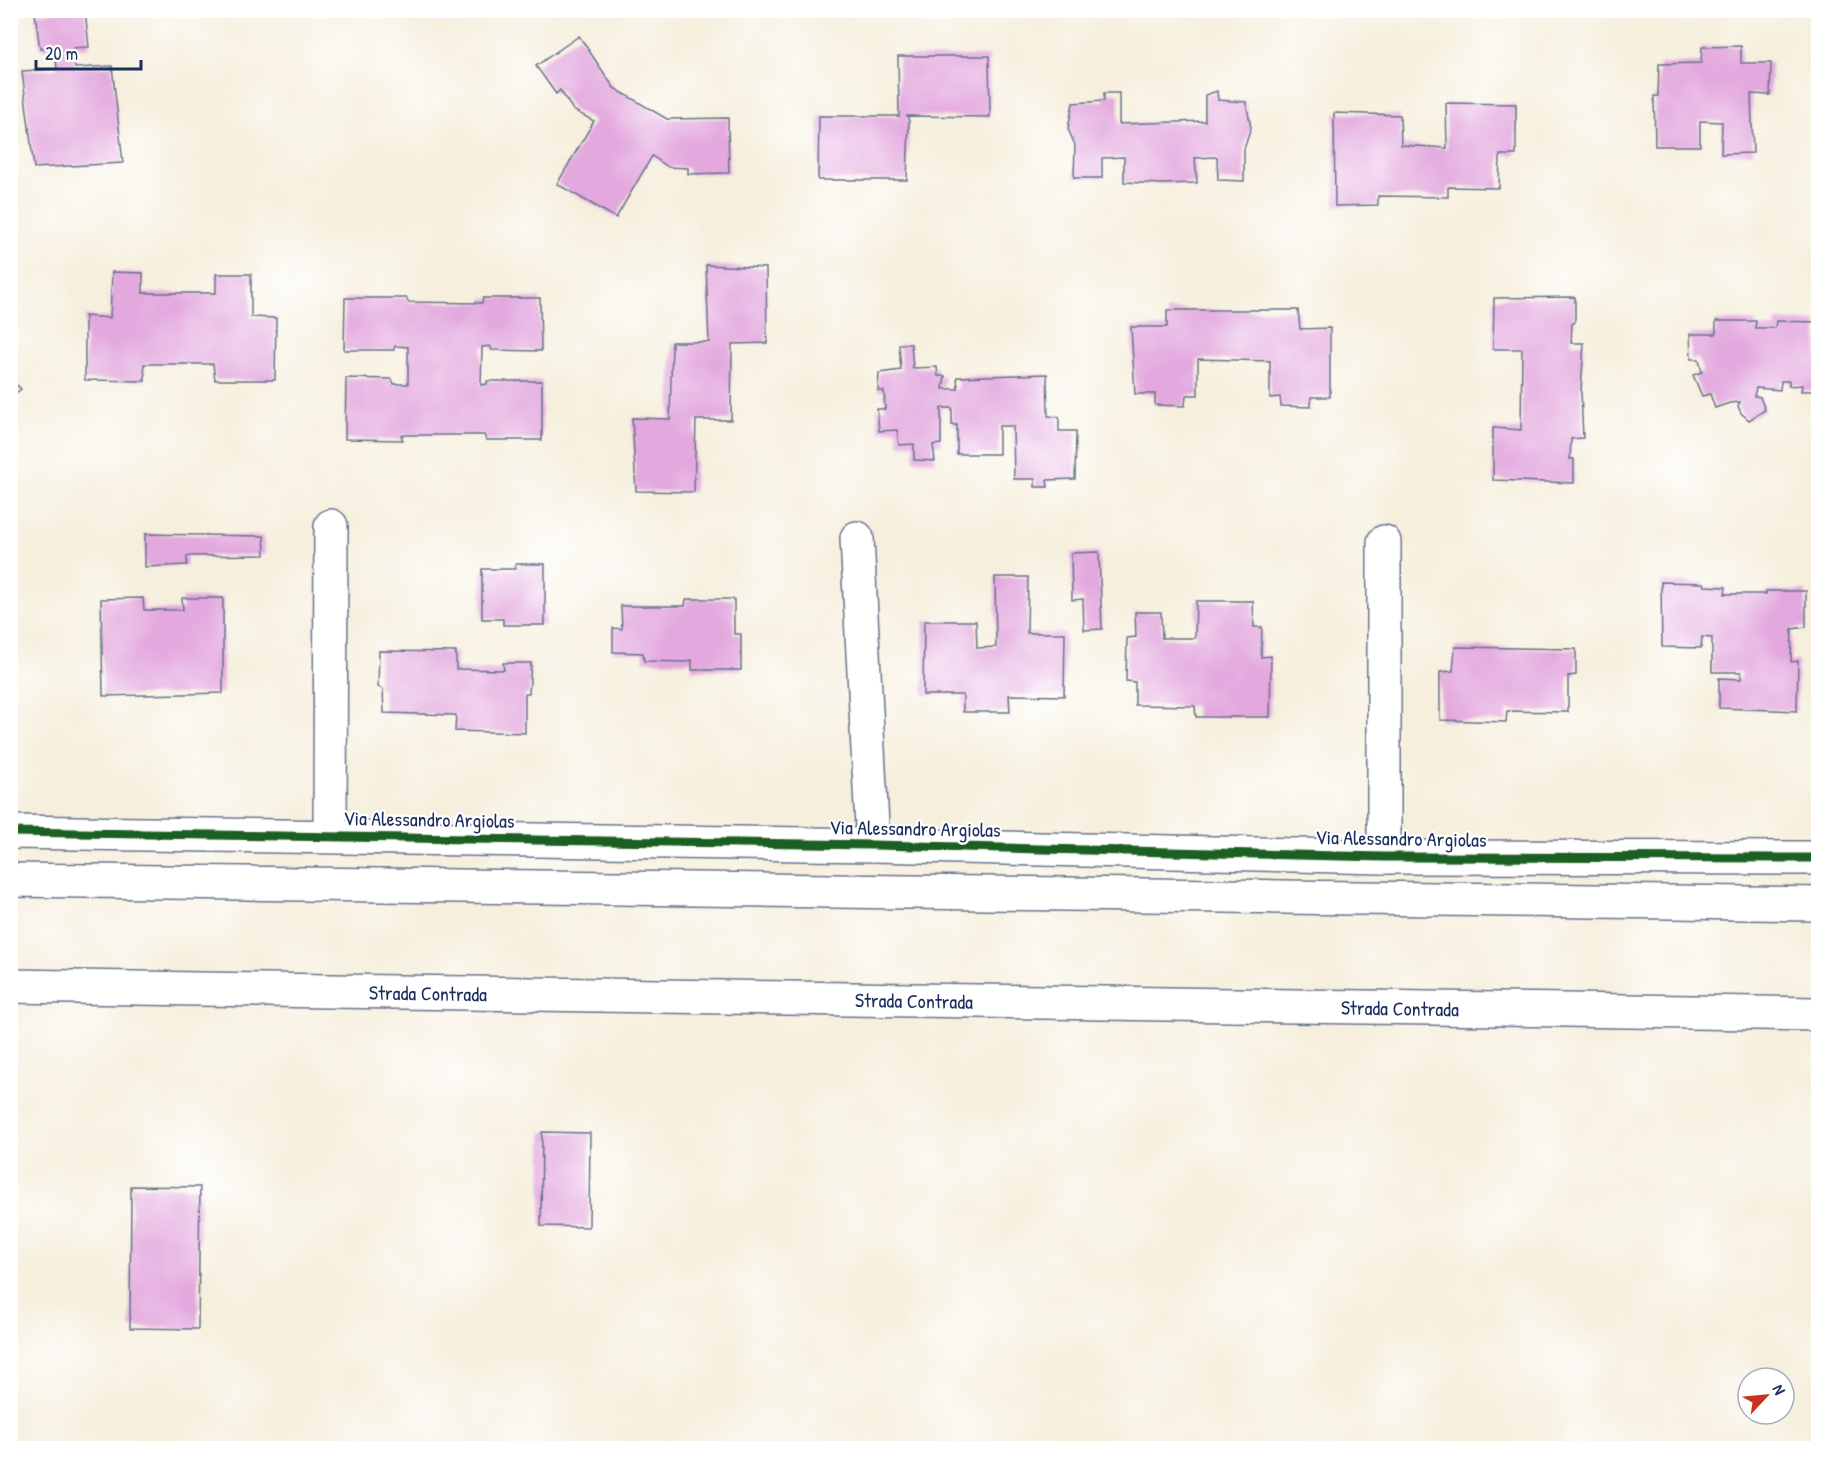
<svg xmlns="http://www.w3.org/2000/svg" width="1829" height="1459" font-family="'Patrick Hand',sans-serif">
	<style>
		.building { fill: #e3a8de }
		.lines { fill: none; stroke-linecap: round; stroke-linejoin: round }
		.minor-casing { stroke: #68728a; stroke-width: 36 }
		.minor { stroke: #fff; stroke-width: 33 }
		.cycleway-casing { stroke: #fff; stroke-width: 13 }
		.cycleway { stroke: #1b5e20; stroke-width: 9 }
		.labels { text-anchor: middle; dominant-baseline: central; stroke-width: 4.5; stroke-linejoin: round; paint-order: stroke }
		.street-label { font-size: 20px; fill: #1b2f5e; stroke: #fff }
	</style>
	<rect width="100%" height="100%" fill="#fff"/>
	<filter id="ink" filterUnits="userSpaceOnUse"><feTurbulence type="fractalNoise" baseFrequency=".0167" numOctaves="2"/><feDisplacementMap in="SourceGraphic" scale="12" xChannelSelector="R" yChannelSelector="G"/><feConvolveMatrix kernelMatrix="1 2 1 2 8 2 1 2 1" color-interpolation-filters="sRGB"/></filter>
	<filter id="wash" filterUnits="userSpaceOnUse"><feTurbulence type="fractalNoise" baseFrequency=".008" numOctaves="4" result="noise"/><feDisplacementMap in="SourceGraphic" scale="24" xChannelSelector="R" yChannelSelector="G"/><feGaussianBlur stdDeviation="1.35" result="paint"/><feColorMatrix in="noise" values="0 0 0 0 0 0 0 0 0 0 0 0 0 0 0 0 0 1.4 0 .05"/><feComposite in="paint" operator="in"/></filter>
	<g filter="url(#wash)">
		<rect width="100%" height="100%" fill="#f6efdd"/>
		<g id="blocks">
			<g class="building">
				<path d="M85,10L89,47L73,48L75,68L112,66L123,163L34,168L22,71L57,69L55,49H40L35,13Z"/>
				<path d="M579,36L614,88L667,119L728,118L729,173L688,174V168L668,167L652,156L616,218L557,184L594,121L573,110L560,90L556,94L536,66Z"/>
				<path d="M1741,46V63H1771L1770,95L1751,94L1753,153L1721,154L1722,122L1700,121V146H1655L1654,96H1658L1659,64L1701,63L1702,47Z"/>
				<path d="M898,56H989L990,117L907,116L909,121L907,180H818L819,116H899Z"/>
				<path d="M1217,91L1218,100L1246,102L1251,128L1244,149V181L1218,180L1217,157L1195,158L1197,183L1161,184L1124,182V157L1102,158V178H1074L1075,145L1068,129L1073,103L1104,101V93H1119V124L1205,121V95Z"/>
				<path d="M1446,103L1516,104V155H1500L1499,188L1448,187V197L1378,196V205L1335,206L1334,113L1400,115L1401,145L1447,148Z"/>
				<path d="M706,265L766,268L767,343L732,344L731,420H696L694,492L636,491L632,418L670,419L672,342H709Z"/>
				<path d="M112,272L143,273V293H216V274H251V317L276,318L275,380H215L213,364H144L145,381L85,380V316L110,318Z"/>
				<path d="M1575,297V322L1572,324L1571,343H1584L1581,391L1583,438L1571,439L1570,459H1574V483L1493,480V428L1521,430L1522,349H1493L1494,298Z"/>
				<path d="M345,298H407L408,302L482,303L483,298H540L541,351L492,350L490,346L482,347L481,385L487,384V381H542V440H486L484,435H401L403,440L345,439L346,378L392,379L394,384H408V347L395,346L394,350H344Z"/>
				<path d="M1167,310H1298L1300,329L1330,328V397H1311V407L1281,406L1280,397L1270,398V361L1198,359V395H1186L1185,406L1155,405V394H1135L1131,327H1167Z"/>
				<path d="M1716,321H1756L1755,328H1775L1776,321L1817,322L1818,391H1801L1802,385L1789,386V381H1781L1780,390L1756,388L1754,396L1760,397L1765,410L1749,420L1741,413L1738,406L1740,402L1730,403L1715,408L1710,394L1702,396L1693,375L1702,372L1699,359H1691L1690,334H1716Z"/>
				<path d="M899,344H911L913,368L937,367L938,376H945L943,389H958L957,377L1047,374L1048,416L1059,417V431H1076L1075,479L1047,480L1048,487H1035V479H1014L1013,426H999V454H957V425H952V408H941V444L933,445L935,461L914,460V444L899,445L897,430L879,431L877,409H885L884,391H878L879,373L901,370Z"/>
				<path d="M10,379L21,389L10,398Z"/>
				<path d="M145,534L264,536L265,555L187,556V565L145,567Z"/>
				<path d="M1099,552L1102,629L1084,630L1083,599L1072,600L1071,553Z"/>
				<path d="M516,564H545V625H503V619H482V569H515Z"/>
				<path d="M995,577H1028L1027,633H1065L1064,696L1009,695L1010,712H963V695H923L924,621H976L977,648L996,647Z"/>
				<path d="M1661,582L1704,583L1705,586L1726,587L1725,594H1766V591H1806V627L1792,629L1791,662L1798,661L1797,711L1719,708V678L1741,679V672H1712V638L1702,637L1701,648L1662,647Z"/>
				<path d="M143,598L144,610H183L182,598H223V693L103,696L101,599Z"/>
				<path d="M686,599H734V634H741V670H692V660L686,662L644,661L643,653L613,652V628L622,629L621,606H685Z"/>
				<path d="M1196,601H1253L1254,627H1262L1261,657L1271,656L1270,717H1196L1195,706L1135,705V682L1126,681L1127,638L1136,637L1135,612H1161L1162,638H1195Z"/>
				<path d="M1455,647L1576,649V675L1568,676V712L1507,711L1506,722L1440,720V672L1453,671Z"/>
				<path d="M379,651L456,652V669L504,670L503,663H531L529,694H525V733L455,731L456,715L384,713L383,689L378,687Z"/>
				<path d="M542,1132L590,1133L589,1227L541,1226Z"/>
				<path d="M131,1186L200,1187L198,1329L130,1328Z"/>
			</g>
		</g>
	</g>
	<g filter="url(#ink)">
		<use href="#blocks" fill-opacity="0" stroke="#68728a" stroke-width="1.5"/>
		<g class="lines">
			<defs>
				<g id="minor">
					<path d="M857,538L873,845"/>
					<path d="M1384,542V857"/>
					<path d="M10,832L873,845L1384,857L1818,858"/>
					<path d="M330,836L331,526"/>
					<path d="M10,880L1818,904"/>
					<path id="s1" d="M10,986L1818,1014"/>
				</g>
			</defs>
			<use href="#minor" class="minor-casing"/>
			<use href="#minor" class="minor"/>
			<defs>
				<path id="cycleway" d="M10,832L873,845L1384,857L1818,858"/>
			</defs>
			<use href="#cycleway" class="cycleway-casing"/>
			<use href="#cycleway" class="cycleway"/>
		</g>
	</g>
	<g class="labels">
		<g class="street-label">
			<text transform="translate(429 819) rotate(1)">Via Alessandro Argiolas</text>
			<text transform="translate(915 828) rotate(1)">Via Alessandro Argiolas</text>
			<text transform="translate(1401 838) rotate(1)">Via Alessandro Argiolas</text>
			<text stroke="none"><textPath href="#s1" startOffset="418">Strada Contrada</textPath></text>
			<text stroke="none"><textPath href="#s1" startOffset="904">Strada Contrada</textPath></text>
			<text stroke="none"><textPath href="#s1" startOffset="1390">Strada Contrada</textPath></text>
		</g>
	</g>
	<rect width="1829" height="1459" fill="none" stroke="#fff" stroke-width="36"/>
	<g transform="translate(1766 1396) rotate(64)"><circle r="28" fill="#ffffff" stroke="#a4acbf" stroke-width="1.5"/>
	<path d="M0-4.5L10 22L0 15L-10 22Z" fill="#c8321e"/>
	<text y="-9" font-size="16" font-weight="bold" text-anchor="middle" fill="#1b2f5e">N</text>
	</g>
	<path d="M36 60v9h105v-9" fill="none" stroke="#1b2f5e" stroke-width="3"/>
	<text x="45" y="60" font-size="18" fill="#1b2f5e" stroke="#ffffff" stroke-width="4.5" paint-order="stroke">20 m</text>
</svg>
